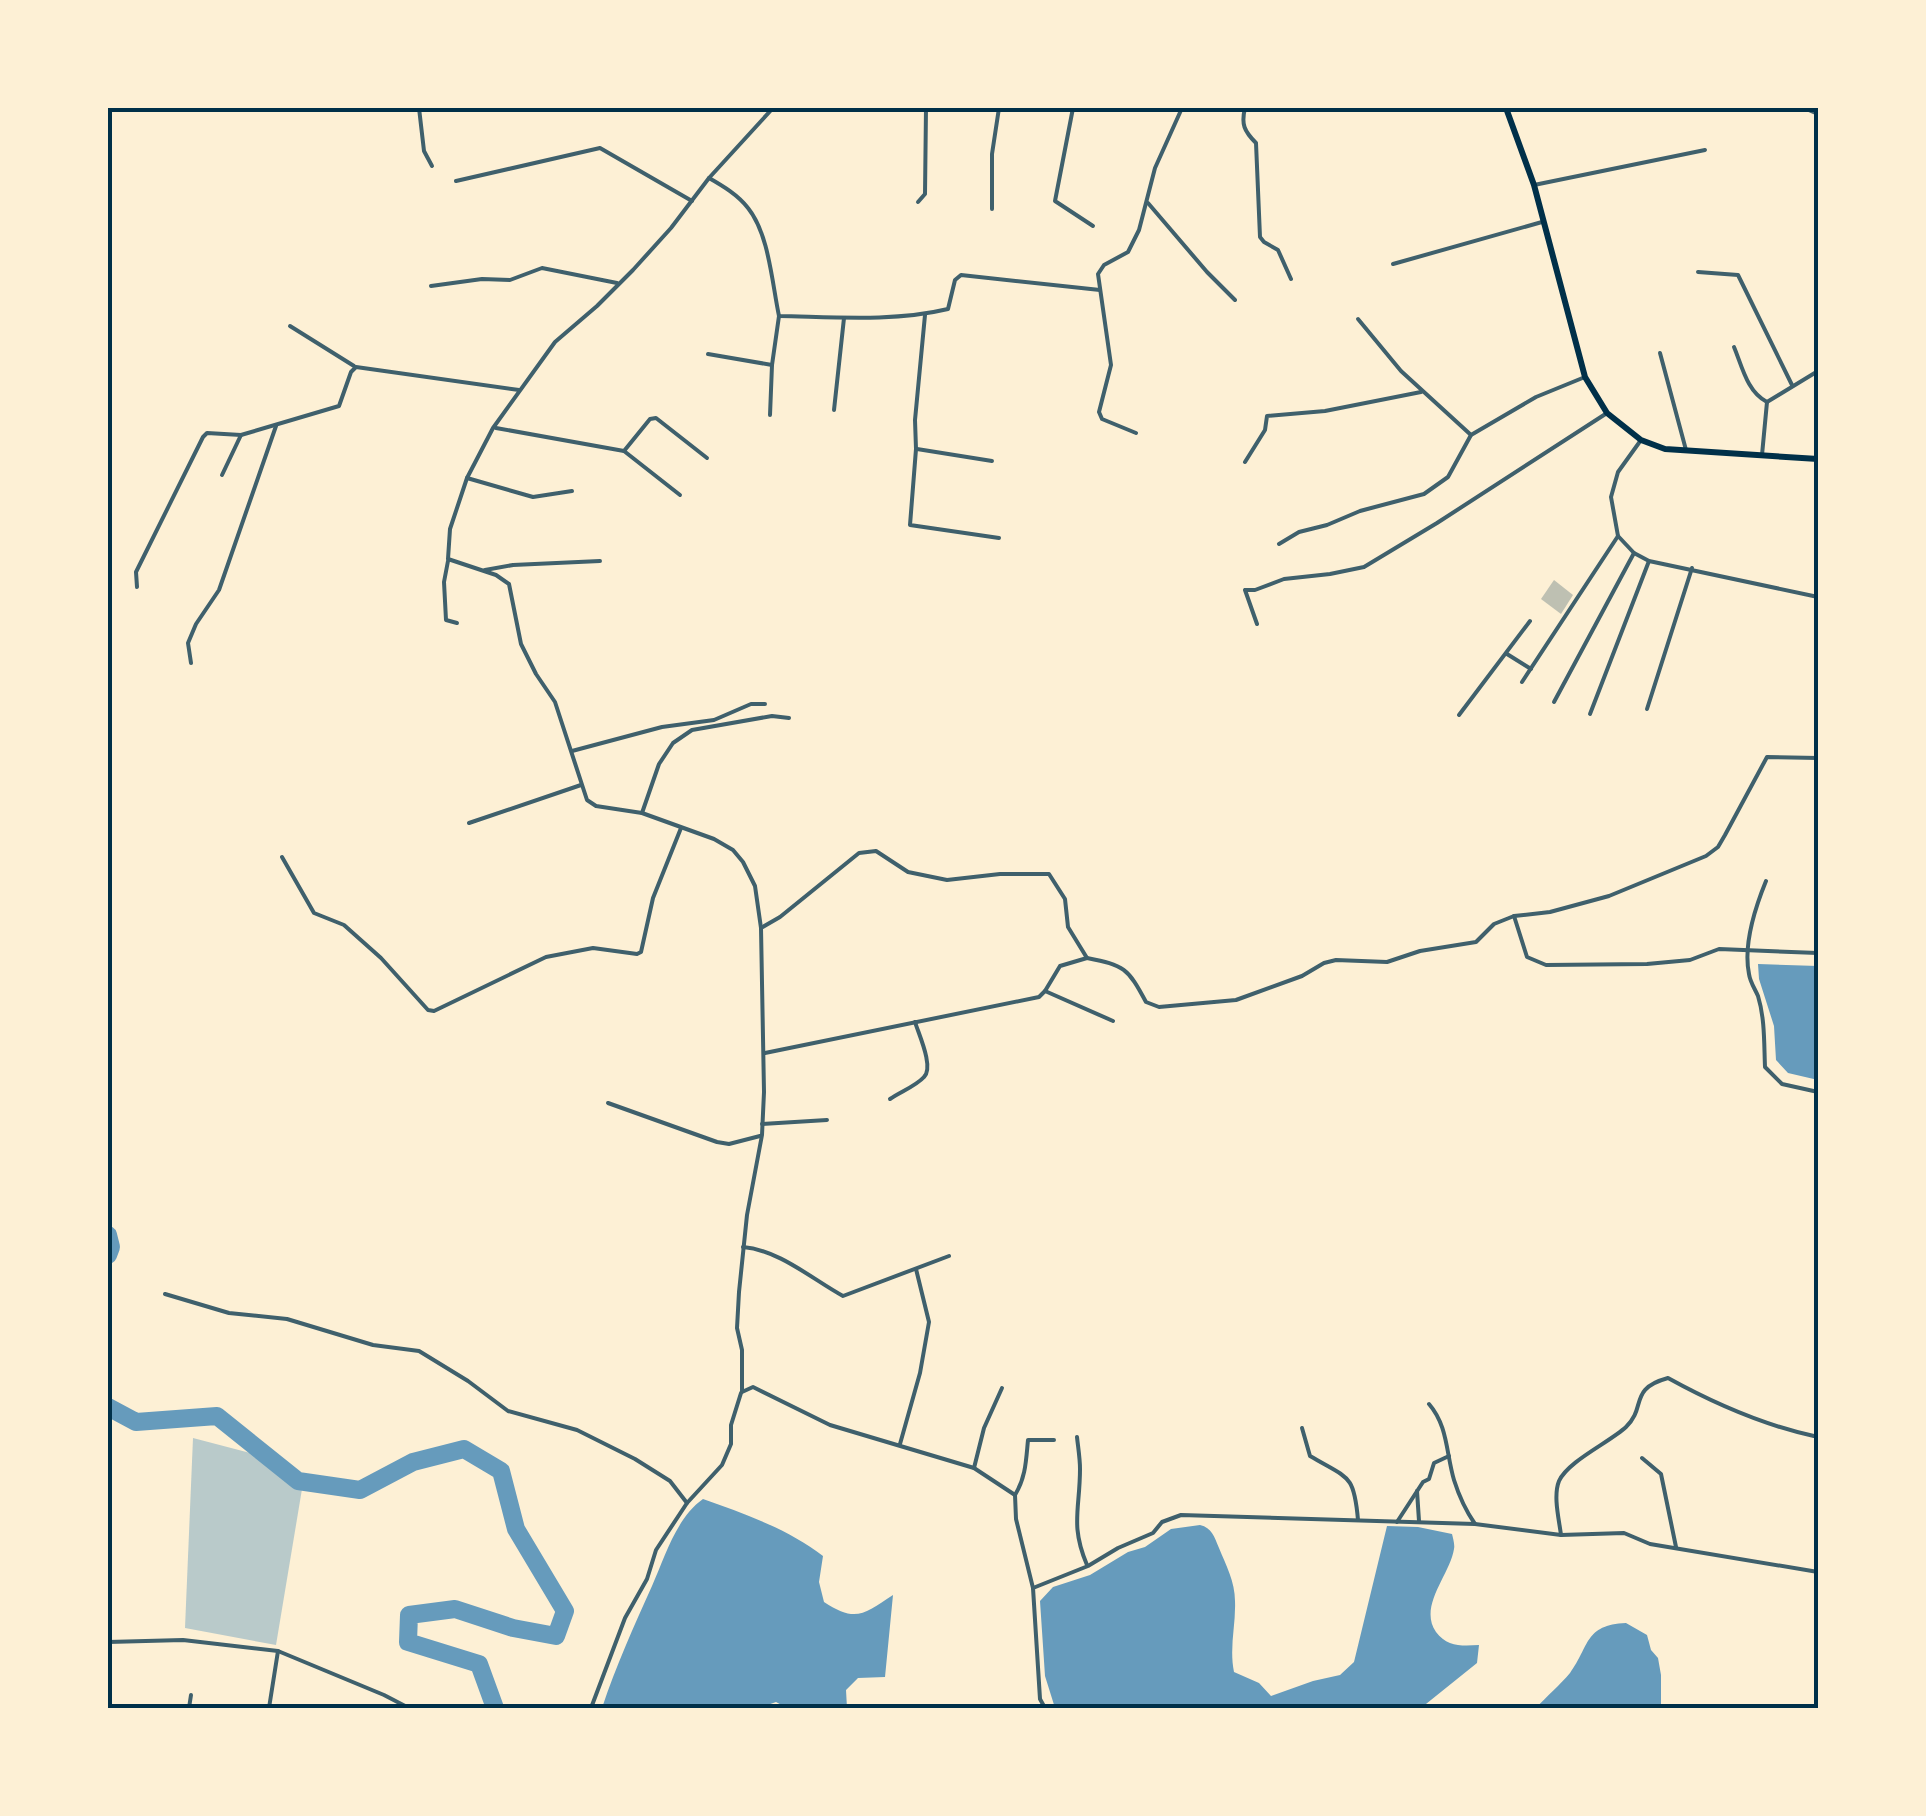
<svg xmlns="http://www.w3.org/2000/svg" width="1926" height="1816" font-family="Rubik,sans-serif">
	<style>
		.green { fill: #b9caca }
		.water { fill: #669bbc }
		.lines { fill: none; stroke-linecap: round; stroke-linejoin: round }
		.river { stroke: #669bbc; stroke-width: 18 }
		.building { fill: #bec0b2 }
		.minor { stroke: #3f606c; stroke-width: 4 }
		.primary { stroke: #003049; stroke-width: 6 }
		.neatline { fill: none; stroke: #003049; stroke-width: 4 }
	</style>
	<rect width="100%" height="100%" fill="#fdf0d5"/>
	<path class="green" d="M193,1438L254,1454L302,1489L276,1645L185,1628Z"/>
	<g class="water">
		<path d="M1758,964L1818,966V1080L1788,1073L1776,1060L1774,1026L1759,979Z"/>
		<path d="M703,1499C745,1514 788,1529 823,1556L819,1582L824,1602C856,1623 864,1614 893,1595L885,1677L858,1678L846,1690L847,1708H787L776,1702L759,1708H602C616,1666 634,1626 652,1586C665,1557 676,1518 703,1499Z"/>
		<path d="M1200,1525C1212,1528 1214,1536 1219,1548C1226,1565 1235,1582 1235,1601C1236,1625 1229,1647 1234,1672L1259,1683L1271,1696L1313,1681L1340,1675L1354,1662L1387,1526L1418,1527L1452,1534C1453,1538 1455,1545 1454,1549C1450,1575 1418,1606 1436,1632C1447,1647 1462,1646 1479,1645L1477,1663L1421,1708H1055L1045,1676L1040,1601L1053,1587L1090,1575L1128,1552L1145,1547L1171,1529Z"/>
		<path d="M1626,1623L1647,1635L1651,1650L1658,1658L1661,1675V1708H1536C1547,1696 1560,1685 1570,1673C1590,1646 1584,1625 1626,1623Z"/>
	</g>
	<g class="lines">
		<g class="river">
			<path d="M108,1235L111,1247L108,1255"/>
			<path d="M108,1407L136,1422L217,1416L298,1481L360,1490L413,1462L464,1449L501,1471L516,1529L565,1611L556,1636L513,1628L455,1609L409,1615L408,1642L479,1664L495,1708"/>
		</g>
	</g>
	<path class="building" d="M1554,580L1573,595L1561,614L1541,599Z"/>
	<g class="lines">
		<g class="minor">
			<path d="M419,108L424,151L432,166"/>
			<path d="M773,108L709,178L671,228L633,270L597,306L555,342L493,428L467,478L450,529L448,559L496,575L509,584L521,644L536,674L555,702L587,800L596,806L642,813L714,839L733,850L743,862L755,886L761,928L764,1092L762,1135L747,1215L739,1292L737,1328L742,1350V1392L753,1387L830,1425L974,1468L1015,1495L1016,1519L1033,1588L1040,1699L1045,1708"/>
			<path d="M1073,108L1055,201L1093,226"/>
			<path d="M1245,108C1241,124 1244,131 1256,143L1260,237L1264,242L1278,250L1291,279"/>
			<path d="M1804,108L1818,114"/>
			<path d="M709,178C723,186 738,195 748,208C769,234 772,283 779,316C834,317 894,322 948,309L955,280L961,275L1100,290"/>
			<path d="M456,181L600,148L692,201"/>
			<path d="M1534,185L1705,150"/>
			<path d="M918,202L925,194L926,108"/>
			<path d="M1148,203L1207,272L1235,300"/>
			<path d="M992,209V154L999,108"/>
			<path d="M1393,264L1542,222"/>
			<path d="M1698,272L1738,275L1792,385"/>
			<path d="M431,286L482,279L510,280L542,268L617,283"/>
			<path d="M925,315L915,420L916,449L910,525L999,538"/>
			<path d="M1817,318L1818,325"/>
			<path d="M1358,319L1401,371L1471,435"/>
			<path d="M290,326L354,366"/>
			<path d="M1734,347C1742,366 1747,392 1767,402"/>
			<path d="M1660,353L1686,450"/>
			<path d="M708,354L772,365"/>
			<path d="M834,410L844,318"/>
			<path d="M770,415L772,365L779,316"/>
			<path d="M496,428L624,451"/>
			<path d="M1136,433L1102,419L1099,412L1111,365L1098,274L1104,265L1128,252L1139,230L1155,168L1182,108"/>
			<path d="M1641,440L1618,472L1611,497L1618,536L1634,553L1649,561L1818,597"/>
			<path d="M917,449L992,461"/>
			<path d="M1762,455L1767,402L1818,371"/>
			<path d="M1245,462L1265,430L1267,416L1325,411L1421,392"/>
			<path d="M222,475L241,435"/>
			<path d="M467,478L533,497L572,491"/>
			<path d="M680,495L624,451L650,419L656,418L707,458"/>
			<path d="M1279,544L1299,532L1327,525L1360,511L1424,494L1448,477L1471,435L1536,397L1585,377"/>
			<path d="M448,561L444,582L446,620L457,623"/>
			<path d="M485,570L513,565L600,561"/>
			<path d="M137,587L136,572L203,437L207,433L241,435L339,406L351,372L356,367L519,390"/>
			<path d="M1257,624L1245,590H1255L1284,579L1330,574L1364,567L1437,523L1607,413"/>
			<path d="M1507,654L1531,669"/>
			<path d="M191,663L188,643L196,624L219,590L276,426"/>
			<path d="M1522,682L1618,536"/>
			<path d="M1554,702L1634,553"/>
			<path d="M1647,709L1692,568"/>
			<path d="M1590,714L1649,561"/>
			<path d="M1459,715L1530,621"/>
			<path d="M572,751L662,727L714,720L751,704H765"/>
			<path d="M642,813L659,764L673,743L692,730L772,716L789,718"/>
			<path d="M469,823L581,785"/>
			<path d="M282,857L314,913L344,925L381,958L428,1010L434,1011L546,957L593,948L637,954L641,952L653,898L681,828"/>
			<path d="M1766,881C1755,908 1743,945 1749,974C1750,982 1755,989 1758,996C1765,1019 1764,1044 1765,1067L1782,1084L1818,1092"/>
			<path d="M1514,916L1527,957L1546,965L1647,964L1690,960L1719,949L1818,953"/>
			<path d="M761,928L780,917L859,853L876,851L908,872L947,880L1000,874H1049L1065,899L1068,927L1087,958L1060,966L1045,991L1039,997L765,1053"/>
			<path d="M1087,958C1124,965 1128,968 1146,1002L1159,1007L1236,1000L1302,976L1324,963L1336,960L1387,962L1420,951L1476,942L1494,924L1514,916L1550,912L1609,896L1706,856L1718,847L1725,835L1767,757L1818,758"/>
			<path d="M1045,991L1113,1021"/>
			<path d="M890,1099C900,1092 916,1086 924,1077C934,1067 919,1035 915,1022"/>
			<path d="M608,1103L717,1142L729,1144L760,1136"/>
			<path d="M762,1124L827,1120"/>
			<path d="M743,1247C779,1250 812,1279 843,1296L949,1256"/>
			<path d="M165,1294L229,1313L287,1319L373,1345L419,1351L468,1381L508,1411L577,1430L635,1459L670,1481L687,1503"/>
			<path d="M1429,1404C1448,1426 1446,1453 1454,1480C1459,1496 1466,1511 1475,1524"/>
			<path d="M1302,1428L1310,1456C1349,1479 1354,1474 1358,1520"/>
			<path d="M1077,1437C1078,1447 1080,1458 1080,1469C1080,1509 1070,1525 1087,1565"/>
			<path d="M900,1444L920,1373L929,1322L916,1269"/>
			<path d="M1642,1458L1661,1474L1676,1547"/>
			<path d="M974,1468L984,1428L1002,1388"/>
			<path d="M1417,1491L1419,1521"/>
			<path d="M1015,1495C1026,1477 1026,1460 1028,1440H1054"/>
			<path d="M1397,1522L1423,1482L1429,1479L1434,1463L1449,1456"/>
			<path d="M1561,1535C1559,1519 1553,1496 1559,1481C1568,1461 1610,1442 1626,1427C1647,1407 1628,1389 1668,1378C1715,1404 1766,1426 1818,1437"/>
			<path d="M1033,1588L1088,1566L1118,1548L1153,1533L1162,1522L1181,1515L1475,1524L1561,1535L1624,1533L1650,1544L1818,1572"/>
			<path d="M108,1642L183,1640L278,1651L384,1695L409,1708"/>
			<path d="M189,1708L191,1695"/>
			<path d="M269,1708L278,1651"/>
			<path d="M591,1708L625,1618L647,1579L656,1550L687,1503L722,1465L731,1444V1425L741,1393"/>
		</g>
		<path class="primary" d="M1506,108L1534,185L1585,377L1607,413L1641,440L1665,449L1818,459"/>
	</g>
	<rect width="1926" height="1816" fill="none" stroke="#fdf0d5" stroke-width="220"/>
	<rect x="110" y="110" width="1706" height="1596" class="neatline"/>
</svg>
